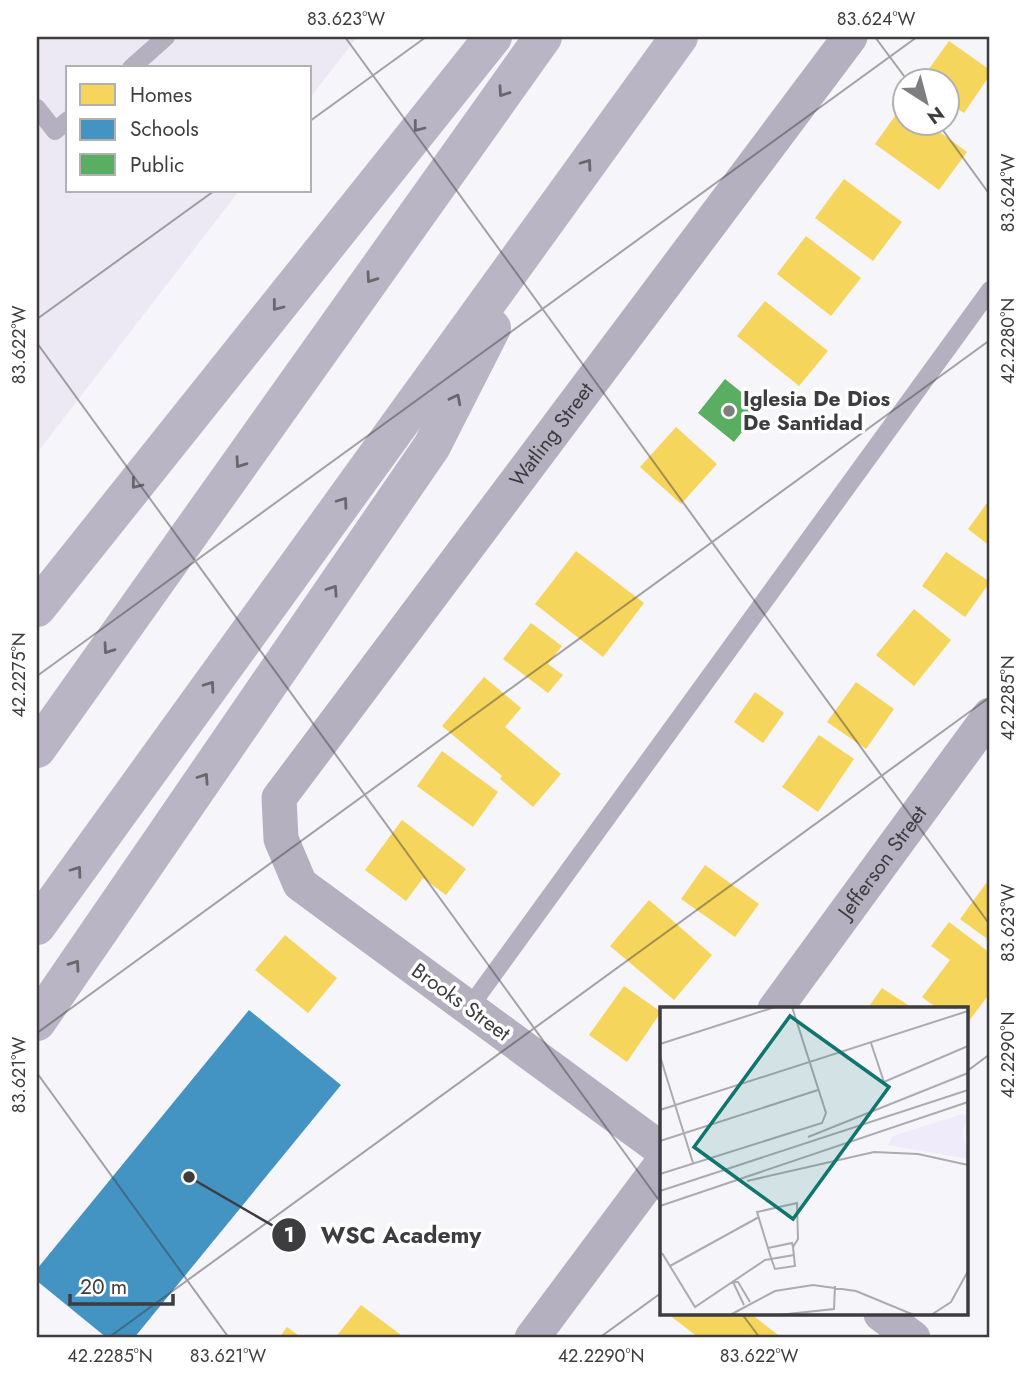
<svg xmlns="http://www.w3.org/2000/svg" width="1027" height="1375" font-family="Jost,sans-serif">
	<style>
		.built { fill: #ece9f4 }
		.homes { fill: #f6d55c }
		.schools { fill: #4393c3 }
		.public { fill: #5aae61 }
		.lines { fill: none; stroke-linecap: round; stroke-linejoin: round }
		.lane { stroke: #b5b0c0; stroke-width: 18 }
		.street { stroke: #b5b0c0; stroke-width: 35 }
		.highway { stroke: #bab5c5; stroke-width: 38 }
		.oneway { stroke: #69666e }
		.ticks { fill: none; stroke: #3d3c3f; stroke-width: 2; stroke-opacity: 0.45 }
		.poi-dot { fill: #7e7d80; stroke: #fff; stroke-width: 2.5 }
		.labels { text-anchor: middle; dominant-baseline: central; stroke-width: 7; stroke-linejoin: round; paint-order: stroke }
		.poi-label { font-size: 21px; font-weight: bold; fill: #3d3c3f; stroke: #fff; text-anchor: start }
		.street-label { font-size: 21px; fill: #3d3c3f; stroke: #fff }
		.inset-road { fill: none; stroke: #acabaf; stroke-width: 2 }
		.view { fill: #0f766e; fill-opacity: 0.15; stroke: #0f766e; stroke-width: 3.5 }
		.inset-edge { fill: none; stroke: #3d3c3f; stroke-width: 3.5 }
		.leader { fill: none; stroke: #3d3c3f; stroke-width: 2.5 }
		.callout-dot { fill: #3d3c3f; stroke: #fff; stroke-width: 2.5 }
		.mark-label { font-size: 21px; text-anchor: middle; font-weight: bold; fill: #fff }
		.callout-label { font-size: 23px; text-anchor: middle; font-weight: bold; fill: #3d3c3f; stroke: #fff; stroke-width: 7; stroke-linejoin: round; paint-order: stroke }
		.neatline { fill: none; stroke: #3d3c3f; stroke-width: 2.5 }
		.ticks-label { font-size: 18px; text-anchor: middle; fill: #3d3c3f }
	</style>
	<rect width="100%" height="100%" fill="#f6f5f9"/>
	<path class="built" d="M37,37H357L310,98V68H68V191H239L37,453Z"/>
	<g class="homes">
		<path d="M949,41L990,70V75L964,113L946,101V80H921Z"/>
		<path d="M902,106L904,122H926L967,152L939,190L875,144Z"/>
		<path d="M844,179L902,222L873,261L815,218Z"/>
		<path d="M806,236L861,278L831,316L777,274Z"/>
		<path d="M765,301L828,351L799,386L737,336Z"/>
		<path d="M676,427L717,464L681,504L640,467Z"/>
		<path d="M990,499V546L968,529Z"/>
		<path d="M576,551L644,603L603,657L535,604Z"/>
		<path d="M946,552L990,582L965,617L922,586Z"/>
		<path d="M914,609L951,640L914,686L876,655Z"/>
		<path d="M531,623L562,646L548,664L563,675L548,693L503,659Z"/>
		<path d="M484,677L521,708L505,727L561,774L533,807L500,779L502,776L442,726Z"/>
		<path d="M856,682L894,709L866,749L827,722Z"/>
		<path d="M755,692L784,713L763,743L734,722Z"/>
		<path d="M819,735L854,759L818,812L782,787Z"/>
		<path d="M442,751L498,792L473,827L417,786Z"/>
		<path d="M402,820L466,869L446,895L423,878L406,901L365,870Z"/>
		<path d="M705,865L759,904L735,937L681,899Z"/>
		<path d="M990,878V941L960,919Z"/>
		<path d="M649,900L712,955L674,1000L610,946Z"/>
		<path d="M949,922L990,953V993L966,1025V1009H938L922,997L950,960L931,946Z"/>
		<path d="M285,935L337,978L308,1013L255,970Z"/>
		<path d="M624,986L661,1012L627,1062L589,1035Z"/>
		<path d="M882,988L914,1009H867Z"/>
		<path d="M361,1305L405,1338H335Z"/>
		<path d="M668,1314H751L782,1338H699Z"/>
		<path d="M287,1327L302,1338H279Z"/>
	</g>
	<path class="schools" d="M249,1010L341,1085L134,1338H107L37,1281V1269Z"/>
	<path class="public" d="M725,379L761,408L734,442L698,413Z"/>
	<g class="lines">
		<g class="lane">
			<path d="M131,68L166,37"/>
			<path d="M37,108L55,131L68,120"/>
			<path d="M469,1008L990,290"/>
		</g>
		<g class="street">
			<path id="s1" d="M775,1009L990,715"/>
			<path id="s2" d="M661,1149L300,884L281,839L279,798L850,37"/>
			<path d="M881,1314L913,1338"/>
			<path d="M532,1338L661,1165"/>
		</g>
		<g class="highway">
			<path d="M37,608L493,37"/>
			<path d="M37,749L543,37"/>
			<path d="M37,926L679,37"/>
			<path d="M37,1022L432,446L492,328"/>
		</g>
	</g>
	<defs><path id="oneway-chevron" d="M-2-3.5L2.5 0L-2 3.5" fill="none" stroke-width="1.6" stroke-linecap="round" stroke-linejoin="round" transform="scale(1.75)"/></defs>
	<g class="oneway">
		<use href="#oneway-chevron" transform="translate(503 92) rotate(125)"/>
		<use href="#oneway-chevron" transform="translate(418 127) rotate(128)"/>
		<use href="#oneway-chevron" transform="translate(587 164) rotate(-54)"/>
		<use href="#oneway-chevron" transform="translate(371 278) rotate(125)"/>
		<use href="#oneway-chevron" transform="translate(277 306) rotate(128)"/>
		<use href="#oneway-chevron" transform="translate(456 399) rotate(-63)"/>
		<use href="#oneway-chevron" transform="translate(240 463) rotate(125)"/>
		<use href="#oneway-chevron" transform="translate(136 484) rotate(128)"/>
		<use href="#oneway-chevron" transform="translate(343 502) rotate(-54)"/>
		<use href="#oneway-chevron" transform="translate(333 590) rotate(-56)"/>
		<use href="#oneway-chevron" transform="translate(108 649) rotate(125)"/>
		<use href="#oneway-chevron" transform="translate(210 686) rotate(-54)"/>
		<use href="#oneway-chevron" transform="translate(204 778) rotate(-56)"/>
		<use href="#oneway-chevron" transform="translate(77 871) rotate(-54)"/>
		<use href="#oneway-chevron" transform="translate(75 965) rotate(-55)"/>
	</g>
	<path class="ticks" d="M345,37L990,925M875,37L907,80M310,121L426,37M937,122L990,195M37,319L214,191M37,343L661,1203M37,676L917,37M37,1033L990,340M966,1072L990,1054M37,1073L229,1338M742,1314L760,1338M108,1338L990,697M599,1338L661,1293"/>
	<circle class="poi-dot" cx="729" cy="411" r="7"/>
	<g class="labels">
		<g class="poi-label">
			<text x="743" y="399">Iglesia De Dios<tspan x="743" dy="24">De Santidad</tspan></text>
		</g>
		<g class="street-label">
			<text stroke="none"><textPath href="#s2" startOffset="992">Watling Street</textPath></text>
			<text stroke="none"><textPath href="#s1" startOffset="182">Jefferson Street</textPath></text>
			<text transform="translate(461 1002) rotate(36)">Brooks Street</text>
		</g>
	</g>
	<g transform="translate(660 1007)">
		<rect width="308" height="308" fill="#f6f5f9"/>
		<path d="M302,107L307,109L303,126L308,152L228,138L233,129Z" fill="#efebfb"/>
		<path class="inset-road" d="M211,36L224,75L308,39M0,37L115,0M0,49L33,156M0,103L308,4M148,130L308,66M0,134L158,83M0,167L162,116L166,106L132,0M87,174L214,145L258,147L308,158M0,184L308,83M0,199L308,95M108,241L132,236L133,240L135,259L115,262L111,251L97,205L137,196L138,232L133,240M2,246L35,300L105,253L134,248M10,259L99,210M84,298L73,275H78L90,295M70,308L115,284L153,278L196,284L254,308M118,308L174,302L175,279M271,308L291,295L308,264"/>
		<path class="view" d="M130,9L229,80L133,212L34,140Z"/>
		<rect width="308" height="308" class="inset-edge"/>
	</g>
	<path class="leader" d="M189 1177L289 1235"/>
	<g class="callout-dot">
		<circle cx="189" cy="1177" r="7"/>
		<circle cx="289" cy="1235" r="18"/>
	</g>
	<g class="mark-label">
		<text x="289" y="1242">1</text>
	</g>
	<g class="callout-label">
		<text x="401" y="1243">WSC Academy</text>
	</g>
	<rect width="1027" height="1375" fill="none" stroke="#ffffff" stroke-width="77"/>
	<rect x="66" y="66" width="245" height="126" fill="#ffffff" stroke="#b1b1b2" stroke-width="2"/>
	<rect x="80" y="84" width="35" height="21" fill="#f6d55c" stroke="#b1b1b2" stroke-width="2"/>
	<text x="130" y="102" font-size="21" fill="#3d3c3f">Homes</text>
	<rect x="80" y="119" width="35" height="21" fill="#4393c3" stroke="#b1b1b2" stroke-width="2"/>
	<text x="130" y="136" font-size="21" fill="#3d3c3f">Schools</text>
	<rect x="80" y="154" width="35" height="21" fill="#5aae61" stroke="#b1b1b2" stroke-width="2"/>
	<text x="130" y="172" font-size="21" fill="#3d3c3f">Public</text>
	<g transform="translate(926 102) rotate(144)"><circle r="33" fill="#ffffff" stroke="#b1b1b2" stroke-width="2"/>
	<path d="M0-5L12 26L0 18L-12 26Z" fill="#7e7d80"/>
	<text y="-10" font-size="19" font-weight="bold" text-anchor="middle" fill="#3d3c3f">N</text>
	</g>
	<path d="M70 1294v10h103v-10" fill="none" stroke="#3d3c3f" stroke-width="3.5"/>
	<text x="80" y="1294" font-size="21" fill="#3d3c3f" stroke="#ffffff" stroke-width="5" paint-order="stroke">20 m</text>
	<rect x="38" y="38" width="950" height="1298" class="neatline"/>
	<g class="ticks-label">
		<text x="346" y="25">83.623°W</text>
		<text x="876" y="25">83.624°W</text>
		<text transform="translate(1008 193) rotate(-90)" y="6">83.624°W</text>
		<text transform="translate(1008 341) rotate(-90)" y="6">42.2280°N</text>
		<text transform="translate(19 345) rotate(-90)" y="6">83.622°W</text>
		<text transform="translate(19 675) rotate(-90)" y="6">42.2275°N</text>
		<text transform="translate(1008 698) rotate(-90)" y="6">42.2285°N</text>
		<text transform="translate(1008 923) rotate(-90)" y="6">83.623°W</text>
		<text transform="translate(1008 1055) rotate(-90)" y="6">42.2290°N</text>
		<text transform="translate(19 1075) rotate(-90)" y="6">83.621°W</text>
		<text x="110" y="1362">42.2285°N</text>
		<text x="228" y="1362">83.621°W</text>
		<text x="601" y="1362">42.2290°N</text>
		<text x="759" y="1362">83.622°W</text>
	</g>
</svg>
